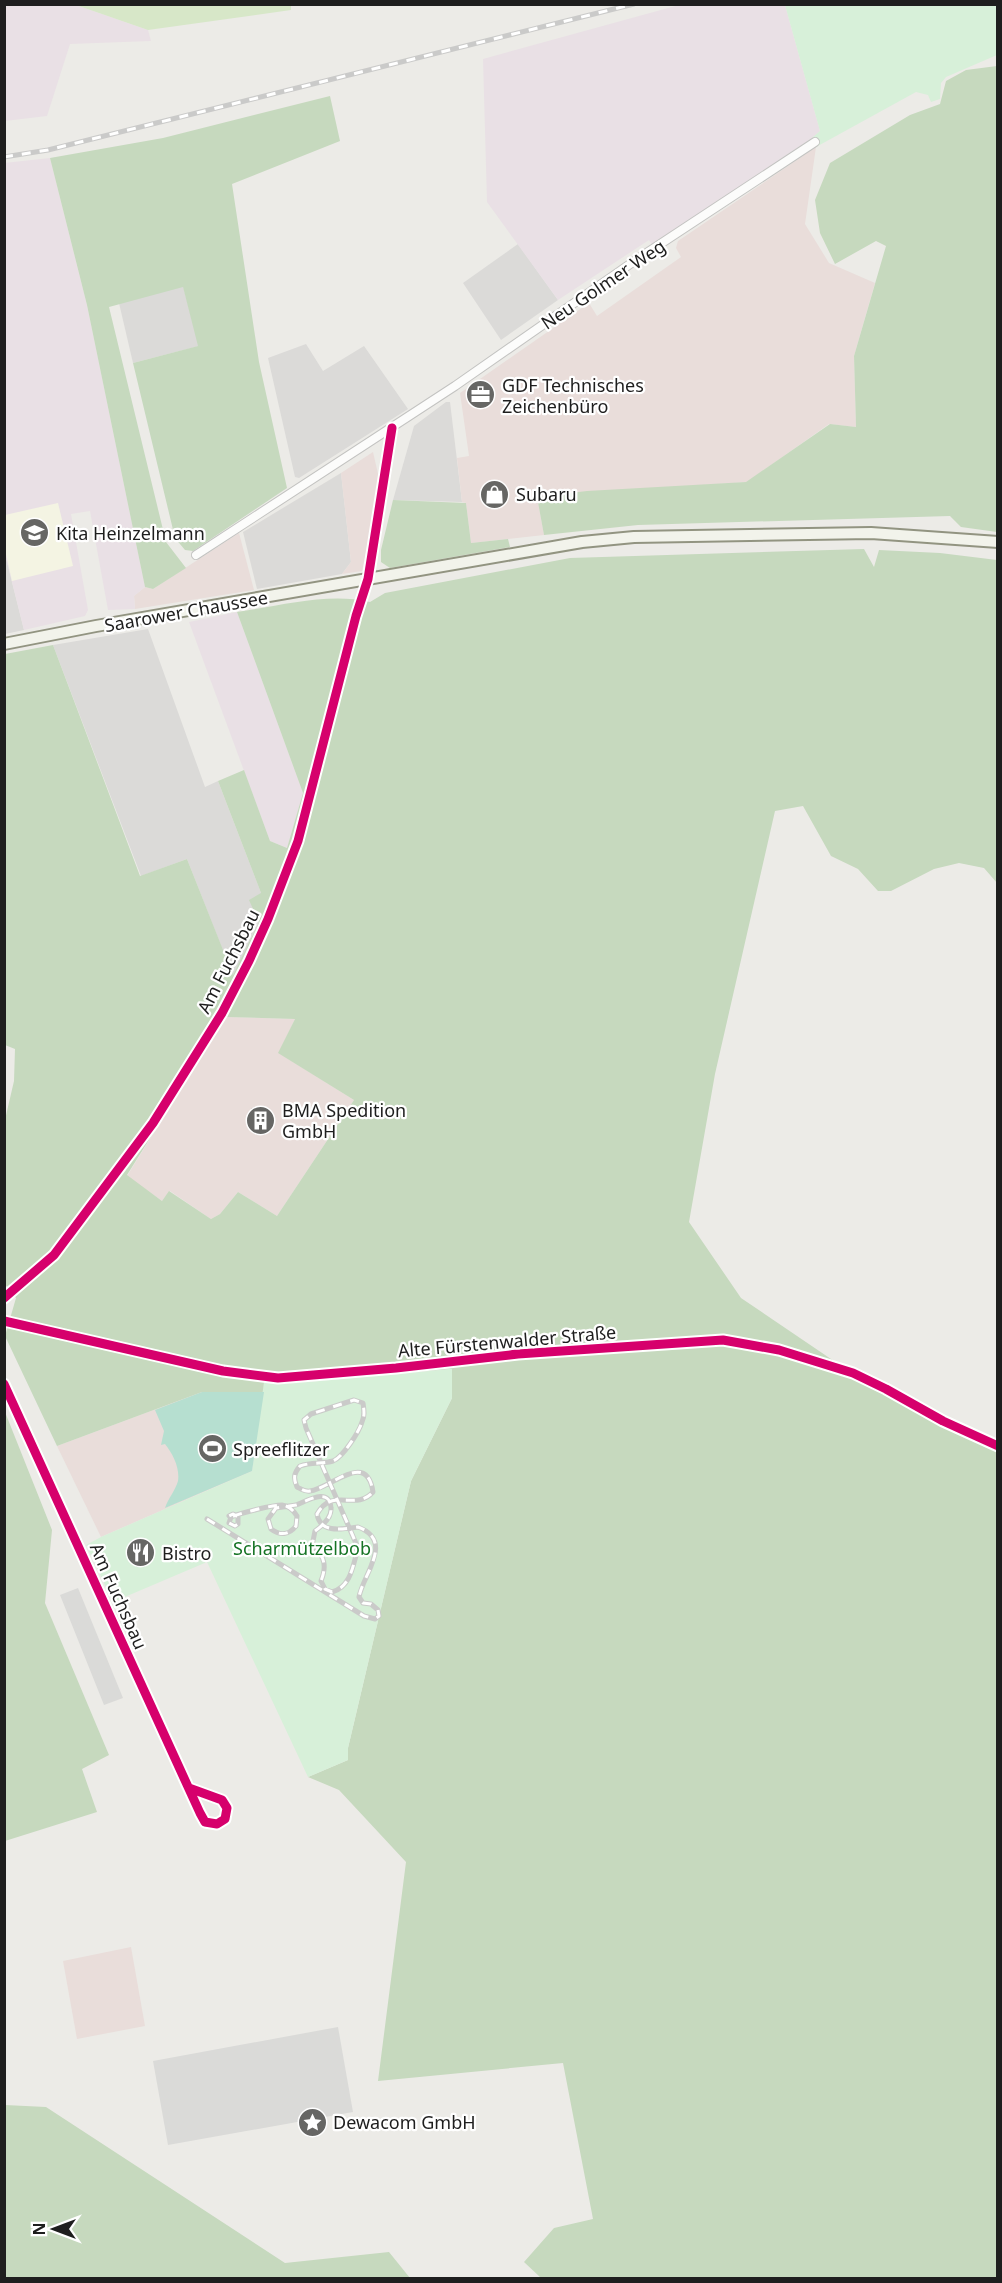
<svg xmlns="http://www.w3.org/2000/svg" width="1002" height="2283" font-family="'Noto Sans',sans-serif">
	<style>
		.residential { fill: #dbdad8 }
		.commercial { fill: #e9ddda }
		.industrial { fill: #e9e0e5 }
		.education { fill: #f4f4e3 }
		.religious { fill: #dadad8 }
		.grass { fill: #d7e7c8 }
		.forest { fill: #c6d9be; fill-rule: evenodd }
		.park { fill: #d7f0d9 }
		.pitch { fill: #b6dfd0 }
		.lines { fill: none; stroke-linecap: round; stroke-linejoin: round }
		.street-casing { stroke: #c3c3c1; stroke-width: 10 }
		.secondary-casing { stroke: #929481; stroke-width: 14 }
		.street { stroke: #fcfcfb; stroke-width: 8 }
		.secondary { stroke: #f2f3eb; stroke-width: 10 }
		.rail-casing { stroke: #cacac9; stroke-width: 5 }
		.rail { stroke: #fff; stroke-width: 3; stroke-dasharray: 9; stroke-linecap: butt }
		.cycleway-casing { stroke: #fff; stroke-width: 13 }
		.cycleway { stroke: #d6006c; stroke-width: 9 }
		.labels { text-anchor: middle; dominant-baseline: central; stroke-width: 4.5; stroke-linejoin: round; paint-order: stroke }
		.street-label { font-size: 18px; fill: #1e1e1e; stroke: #fff }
		.poi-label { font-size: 18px; fill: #1e1e1e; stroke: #fff; text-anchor: start }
		.park-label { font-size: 18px; fill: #157324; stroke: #fff }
	</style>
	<rect width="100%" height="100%" fill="#ecebe7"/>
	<g class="residential">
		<path d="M518,244L558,300L501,340L463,283Z"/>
		<path d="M183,286L199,346L133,363L119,303Z"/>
		<path d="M306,344L323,371L364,346L408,409L299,478L295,477L268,358Z"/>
		<path d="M446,402H450L462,502L393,500L414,426Z"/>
		<path d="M341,473L351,562L342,574L257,589L243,532Z"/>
		<path d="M4,558H6L24,630L5,634Z"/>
		<path d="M148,629L205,787L218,781L261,893L259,922L233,976L187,859L141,876L53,645Z"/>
	</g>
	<g class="commercial">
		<path d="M816,147L805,224L829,263L875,283L854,356L856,427L829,424L747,482L537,497L544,535L471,543L466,503L462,502L457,458L469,456L460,393L589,303L597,316L681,257L676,248L678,241Z"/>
		<path d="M373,452L379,478L372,525L362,571L342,574L351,562L341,473Z"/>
		<path d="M239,533L254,590L135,609L134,596L145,587L153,589Z"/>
		<path d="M226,1017L295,1019L279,1053L354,1100L277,1216L238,1192L220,1214L211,1219L170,1191L162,1201L127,1176Z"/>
		<path d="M202,1392L252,1471L101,1537L57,1446Z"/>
		<path d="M131,1947L145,2026L77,2039L63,1961Z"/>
	</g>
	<g class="industrial">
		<path d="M5,5H76L148,30L151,41L70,44L47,116L5,121Z"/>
		<path d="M679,5H785L820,131L812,138L652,245L649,240L558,300L487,202L483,59Z"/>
		<path d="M50,158L87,305L145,587L134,596L135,609L108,610L90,511L71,514L88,610L85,616L24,630L6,558H4V163Z"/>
		<path d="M237,612L303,793L287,848L270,841L189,622Z"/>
	</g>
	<path class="education" d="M58,503L73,566L12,581L5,550V515Z"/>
	<g class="religious">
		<path d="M78,1588L123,1698L104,1705L60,1595Z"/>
		<path d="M338,2027L353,2112L168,2145L153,2061Z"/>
	</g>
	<path class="grass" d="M76,5H291V10L148,30Z"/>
	<g class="forest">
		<path d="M997,66V532L961,527L950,516L638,525L544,535L537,497L587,491L746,482L830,424L856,427L854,356L886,246L876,241L835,264L820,233L815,200L830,163L910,115L940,104L946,81L966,70Z"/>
		<path d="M330,96L340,141L232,184L259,362L287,488L193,551L185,550L175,538L133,363L198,346L183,287L109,307L166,542L186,568L153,589L145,587L87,305L50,158L163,138Z"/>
		<path d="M393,500L466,503L471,543L508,539L510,547L390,568L381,562V550Z"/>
		<path d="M864,549L874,567L879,550L940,553L997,560V883L984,868L959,863L934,869L891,891H878L858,869L831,856L803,806L775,811L715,1074L689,1222L741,1298L859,1378L997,1450V2278H541L524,2262L554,2228L593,2219L563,2063L378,2081L406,1862L339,1790L308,1777L348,1760V1748L411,1481L452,1398V1369L284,1384L265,1382L264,1392H202L57,1446L5,1336L16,1298L4,1283V1124L14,1081L15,1049L5,1045V1057V654L53,645L140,876L187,859L233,975L259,922L249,900L261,893L218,781L244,770L270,841L287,848L303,793L237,612C280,606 328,592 370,602L385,593L570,558ZM226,1017L295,1019L278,1053L354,1100L277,1216L238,1192L220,1214L211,1219L169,1191L162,1201L127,1175Z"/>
		<path d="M5,1412L52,1530L45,1603L109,1755L82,1769L97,1812L5,1841Z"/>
		<path d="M5,2105L46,2107L285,2263L389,2252L410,2278H5Z"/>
	</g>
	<g class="park">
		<path d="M785,5H997V55L946,77L941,83L940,99L931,102L928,95L916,92L816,147L812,138L820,131Z"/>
		<path d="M452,1369V1398L411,1481L348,1748V1760L308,1777L207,1562L113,1602L86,1545L101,1537L252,1471L264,1382L284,1384Z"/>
	</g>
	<path class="pitch" d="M202,1392H264L252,1471L165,1508C168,1499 176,1489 178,1481C180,1468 173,1454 165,1444L161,1445L164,1431L155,1410Z"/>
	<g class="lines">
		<defs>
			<g id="street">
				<path d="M196,555L455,386L633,262L815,142"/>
				<path d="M4,1298L54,1255L153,1123L222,1013L249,961L268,919L298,841L356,616L368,579L392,428"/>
				<path d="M4,1321L223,1371L278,1378L396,1368L518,1354L723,1340L779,1350L853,1373L886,1389L943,1421L998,1446"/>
				<path d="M4,1384L200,1813L205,1822L217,1824L225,1819L227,1808L222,1800L189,1788"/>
			</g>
			<path id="secondary" d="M4,644L96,626L582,542L634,537L871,533L998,542"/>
		</defs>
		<use href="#street" class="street-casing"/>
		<use href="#secondary" class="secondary-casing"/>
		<use href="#street" class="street"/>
		<use href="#secondary" class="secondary"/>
		<defs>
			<g id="rail">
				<path d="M4,157L48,150L634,4"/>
				<path d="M207,1519L364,1616L375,1619L379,1616L378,1610L371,1604L363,1603L359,1597C363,1574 395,1541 358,1527C343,1529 320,1534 317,1514C333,1486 355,1512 373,1492C367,1449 330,1489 310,1491C305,1492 301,1489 297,1487C293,1478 294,1473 300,1466C311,1462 323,1464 333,1461C343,1457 359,1432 362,1422C365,1416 364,1410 363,1403L354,1400L311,1414L304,1420L306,1428C323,1468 341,1508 358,1548C353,1565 351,1587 332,1592L325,1589L321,1581C327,1566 325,1556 312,1546L315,1531C322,1526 332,1518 331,1508C330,1486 305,1502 296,1505C289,1506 283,1507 276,1508L268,1519L271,1529C280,1536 289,1535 296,1526L297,1516C294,1511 289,1506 282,1505C272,1505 241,1513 231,1517L229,1523L235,1526L238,1524V1517L233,1514L229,1516"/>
			</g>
		</defs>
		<use href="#rail" class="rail-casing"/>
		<use href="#rail" class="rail"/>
		<defs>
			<g id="cycleway">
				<path d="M4,1298L54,1255L153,1123L222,1013L249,961L268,919L298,841L356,616L368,579L392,428"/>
				<path d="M4,1321L223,1371L278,1378L396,1368L518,1354L723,1340L779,1350L853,1373L886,1389L943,1421L998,1446"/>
				<path d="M4,1384L200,1813L205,1822L217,1824L225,1819L227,1808L222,1800L189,1788"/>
			</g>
		</defs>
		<use href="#cycleway" class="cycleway-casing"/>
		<use href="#cycleway" class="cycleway"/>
	</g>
	<defs>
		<symbol id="office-disc" viewBox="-11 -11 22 22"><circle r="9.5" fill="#666664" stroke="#fff"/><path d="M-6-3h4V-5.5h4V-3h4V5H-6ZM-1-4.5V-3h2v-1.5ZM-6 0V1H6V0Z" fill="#fff"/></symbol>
		<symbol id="shop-disc" viewBox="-11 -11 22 22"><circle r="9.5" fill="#666664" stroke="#fff"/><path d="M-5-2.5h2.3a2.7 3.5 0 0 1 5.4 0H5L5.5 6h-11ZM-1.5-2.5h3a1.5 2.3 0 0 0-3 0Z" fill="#fff"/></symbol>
		<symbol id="school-disc" viewBox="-11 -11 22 22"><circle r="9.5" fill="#666664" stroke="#fff"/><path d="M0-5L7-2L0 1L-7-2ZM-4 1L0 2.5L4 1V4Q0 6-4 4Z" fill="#fff"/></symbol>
		<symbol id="building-disc" viewBox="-11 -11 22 22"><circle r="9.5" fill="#666664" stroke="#fff"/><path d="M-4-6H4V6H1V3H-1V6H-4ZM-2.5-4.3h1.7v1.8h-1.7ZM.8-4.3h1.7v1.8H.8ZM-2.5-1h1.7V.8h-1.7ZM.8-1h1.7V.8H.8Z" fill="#fff"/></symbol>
		<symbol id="stadium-disc" viewBox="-11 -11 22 22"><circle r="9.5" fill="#666664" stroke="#fff"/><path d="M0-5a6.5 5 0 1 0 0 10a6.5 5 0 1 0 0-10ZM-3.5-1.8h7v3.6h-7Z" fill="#fff"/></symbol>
		<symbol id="restaurant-disc" viewBox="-11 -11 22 22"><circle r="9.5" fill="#666664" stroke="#fff"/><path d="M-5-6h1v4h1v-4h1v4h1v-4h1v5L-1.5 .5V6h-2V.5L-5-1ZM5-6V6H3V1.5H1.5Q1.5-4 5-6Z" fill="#fff"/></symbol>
		<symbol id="sight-disc" viewBox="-11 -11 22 22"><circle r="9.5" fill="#666664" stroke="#fff"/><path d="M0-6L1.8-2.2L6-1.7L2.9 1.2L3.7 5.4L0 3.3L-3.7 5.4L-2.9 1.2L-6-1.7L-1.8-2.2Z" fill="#fff"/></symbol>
	</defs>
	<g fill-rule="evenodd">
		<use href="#office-disc" x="464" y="378" width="33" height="33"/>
		<use href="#shop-disc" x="478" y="478" width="33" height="33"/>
		<use href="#school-disc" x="18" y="516" width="33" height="33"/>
		<use href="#building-disc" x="244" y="1104" width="33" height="33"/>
		<use href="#stadium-disc" x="196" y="1432" width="33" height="33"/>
		<use href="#restaurant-disc" x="124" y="1536" width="33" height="33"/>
		<use href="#sight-disc" x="296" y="2106" width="33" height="33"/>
	</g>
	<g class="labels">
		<g class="street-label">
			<text transform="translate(603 284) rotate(-34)">Neu Golmer Weg</text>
			<text transform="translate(186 611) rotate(-10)">Saarower Chaussee</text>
			<text transform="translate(228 961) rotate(-63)">Am Fuchsbau</text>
			<text transform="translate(507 1341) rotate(-5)">Alte Fürstenwalder Straße</text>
			<text transform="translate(119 1596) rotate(66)">Am Fuchsbau</text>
		</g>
		<g class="poi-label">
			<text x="502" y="385">GDF Technisches<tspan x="502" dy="21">Zeichenbüro</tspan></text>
			<text x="516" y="494">Subaru</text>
			<text x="56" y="533">Kita Heinzelmann</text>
			<text x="282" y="1110">BMA Spedition<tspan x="282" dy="21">GmbH</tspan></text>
			<text x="233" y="1449">Spreeflitzer</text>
			<text x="162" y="1553">Bistro</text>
			<text x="333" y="2122">Dewacom GmbH</text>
		</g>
		<g class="park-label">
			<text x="302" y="1548">Scharmützelbob</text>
		</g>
	</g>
	<rect width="1002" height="2283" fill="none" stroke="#1e1e1e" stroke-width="12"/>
	<g transform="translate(54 2229) rotate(270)" stroke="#ffffff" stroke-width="4.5" paint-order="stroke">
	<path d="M0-4.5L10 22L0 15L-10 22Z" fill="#1e1e1e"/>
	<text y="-9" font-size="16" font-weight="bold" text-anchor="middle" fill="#1e1e1e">N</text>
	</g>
</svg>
